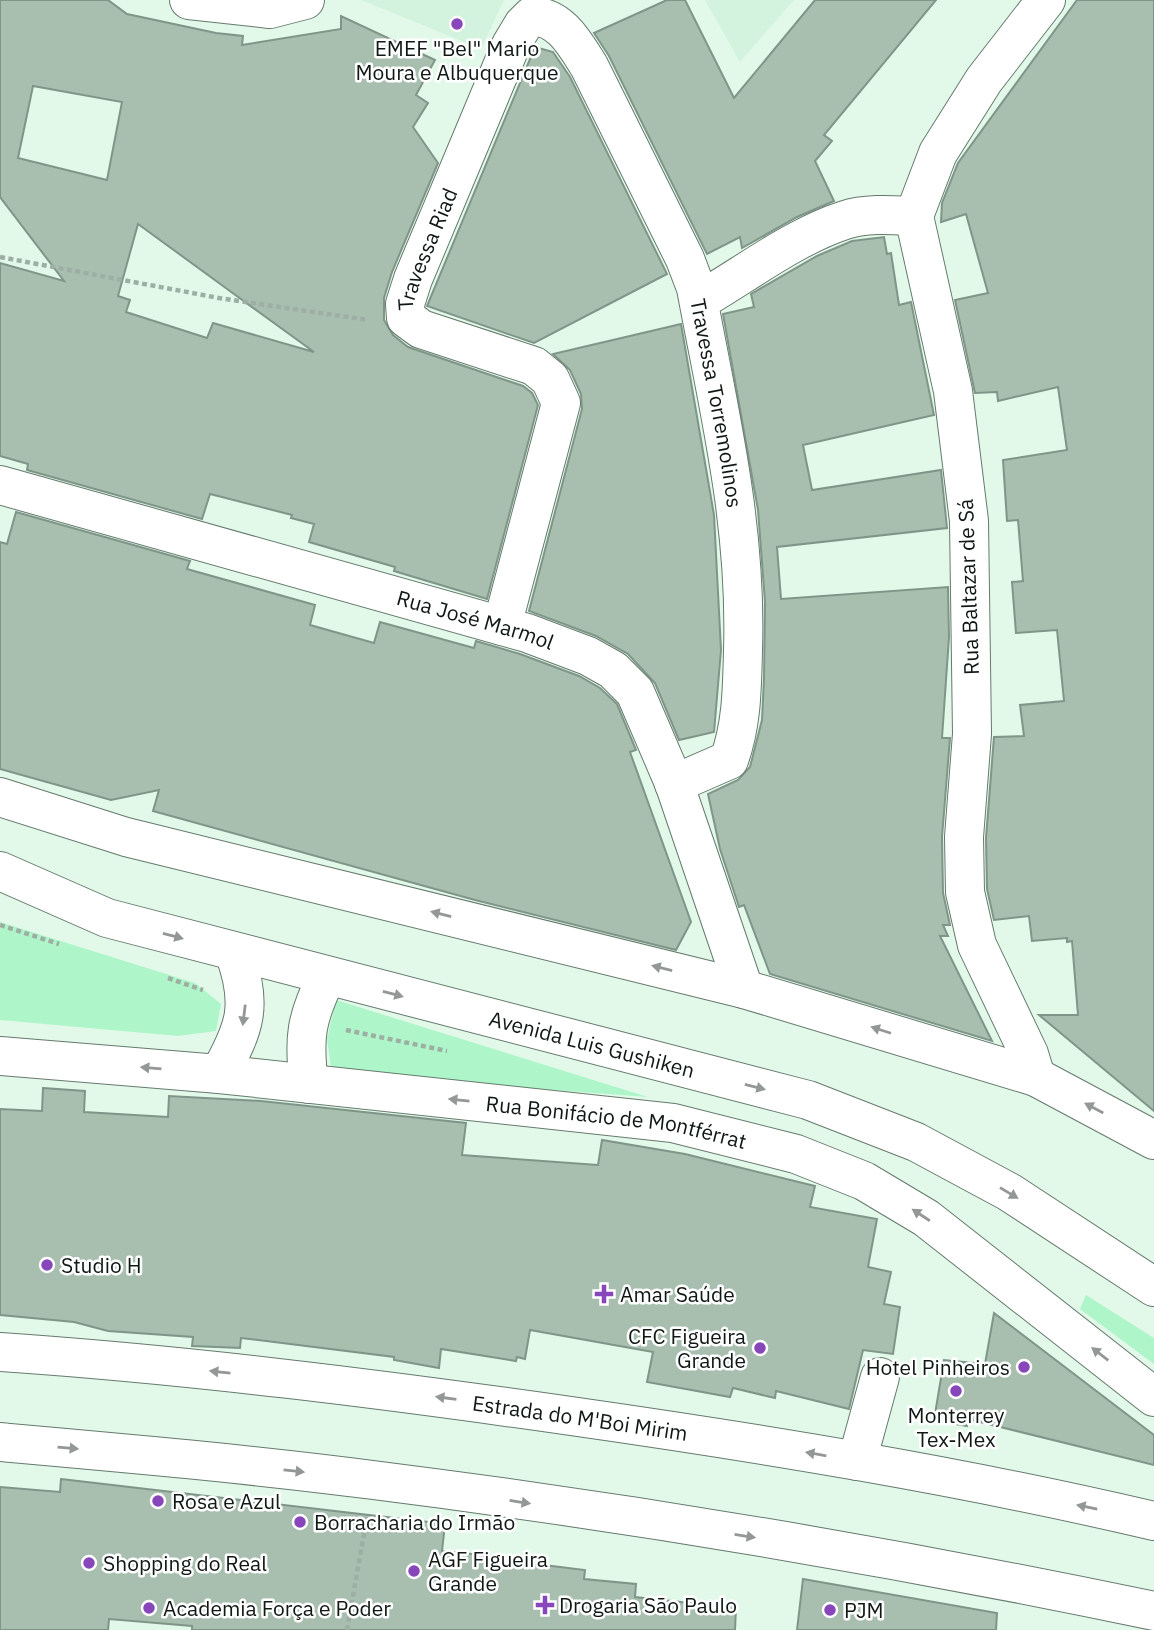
<svg xmlns="http://www.w3.org/2000/svg" width="1154" height="1630" font-family="'IBM Plex Sans',sans-serif">
	<style>
		.built { fill: #d4f3de }
		.green { fill: #aef6c9 }
		.building { fill: #a8bfb0; stroke: #7f9587; stroke-width: 2; fill-rule: evenodd }
		.lines { fill: none; stroke-linecap: round; stroke-linejoin: round }
		.minor-casing { stroke: #657a6d; stroke-width: 40 }
		.major-casing { stroke: #657a6d; stroke-width: 40 }
		.path { stroke: #9dafa3; stroke-width: 4.5; stroke-dasharray: 5 3.5; stroke-linecap: butt }
		.minor { stroke: #fff; stroke-width: 38 }
		.major { stroke: #fff; stroke-width: 38 }
		.oneway { fill: #939795 }
		.poi-dot { fill: #8747bb; stroke: #fff; stroke-width: 2.5 }
		.labels { text-anchor: middle; dominant-baseline: central; stroke-width: 5; stroke-linejoin: round; paint-order: stroke }
		.poi-label { font-size: 21px; fill: #101813; stroke: #fff; text-anchor: start }
		.street-label { font-size: 21px; fill: #101813; stroke: #fff }
	</style>
	<rect width="100%" height="100%" fill="#e2f9ea"/>
	<g class="built">
		<path d="M361,0H504L481,49Z"/>
		<path d="M705,0H794L740,62Z"/>
	</g>
	<g class="green">
		<path d="M0,922L195,983L221,1004L216,1031L178,1036L0,1020Z"/>
		<path d="M336,1000L648,1097L332,1074L327,1039Z"/>
		<path d="M1086,1295L1154,1338V1364L1080,1309Z"/>
	</g>
	<g class="building">
		<path d="M0,0H108L127,14L216,33L243,36L242,45L341,29V16L435,60L416,95L428,103L413,127L438,163L392,272L384,298V320L393,335L408,347L523,386L532,393L538,405L487,599L394,571L395,567L309,542L314,524L291,518L292,515L210,494L202,519L27,470L28,464L0,456V263L64,281L0,197ZM33,86L122,102L107,180L18,158ZM138,224L234,294L314,352L213,323L207,338L126,312L130,300L118,296Z"/>
		<path d="M667,0H685L734,98L815,0H936L824,135L832,141L815,161L834,201L797,217L742,248L740,237L707,254L609,56L594,33Z"/>
		<path d="M1077,0H1154V1111L1039,1015H1078L1072,941L1067,942V938L1032,941L1029,916L994,920L987,889L986,838L994,737L1024,736L1020,705L1064,701L1057,630L1016,633L1012,582L1023,581L1018,520L1007,521L1003,460L1067,450L1058,387L998,401L997,392L975,393L955,300L988,293L966,214L941,222L942,203L958,163Z"/>
		<path d="M535,47L553,52L570,77L667,274L534,343L427,306Z"/>
		<path d="M884,237L887,254L891,253L899,305L911,302L934,415L803,445L812,490L941,470L947,528L777,547L781,599L948,587L949,637L942,738H950L942,837L943,893L950,925H943L948,936H940L992,1041L770,974L744,905L739,907L720,849L708,794L738,780L750,767L762,720L764,679L765,602L758,510L723,314L754,307L751,294L817,256L852,241Z"/>
		<path d="M681,324L714,515L721,650L714,732L679,740L655,683L628,654L596,636L529,611L582,409L581,394L570,370L553,354Z"/>
		<path d="M16,512L190,561L187,569L315,605L310,625L374,643L380,622L474,648L476,641L520,654L579,676L600,688L617,704L636,750L630,752L691,922L676,950L475,900L153,811L159,790L111,800L0,769V542L7,544Z"/>
		<path d="M43,1088L85,1091L84,1112L168,1117L169,1096L261,1101L466,1123L462,1155L598,1165L602,1140L685,1154L815,1186L810,1207L877,1219L868,1267L891,1272L884,1304L900,1307L893,1354L863,1350L849,1409L776,1391L775,1398L733,1388L730,1397L647,1382L653,1352L530,1330L525,1359L517,1357L516,1361L441,1349L439,1368L394,1360V1357L241,1338L240,1348L192,1346L193,1337L108,1331L74,1322L0,1315V1109L42,1111Z"/>
		<path d="M994,1313L1154,1435V1465L968,1419L967,1426L934,1420L944,1360L985,1364Z"/>
		<path d="M61,1479L445,1524L442,1551L512,1558V1561L585,1570L584,1579L636,1584L635,1597L736,1608L735,1630H192V1626L109,1619L108,1630H0V1487L60,1492Z"/>
		<path d="M803,1579L997,1613L996,1630H797Z"/>
	</g>
	<g class="lines">
		<defs>
			<g id="minor">
				<path d="M189,0L270,9L305,0"/>
				<path d="M699,301C746,274 793,237 845,220C867,213 892,215 914,216"/>
				<path id="s1" d="M0,485L527,633L588,656L613,670L635,692L674,783L744,989"/>
				<path id="s2" d="M502,626L561,403L550,379L534,366L421,329L406,318L405,304L413,279L511,45L523,25L532,16C561,17 575,44 589,66L685,259L696,288C719,412 747,523 743,650C742,688 742,724 729,760L674,784"/>
				<path id="s3" d="M0,1056L219,1074L673,1123L796,1154L864,1181L926,1218L1154,1397"/>
				<path d="M1036,1077L1029,1054L977,945L965,892L964,837L972,734L969,521L953,391L914,216L938,153L984,80L1046,0"/>
				<path d="M857,1461L880,1377"/>
			</g>
			<g id="major">
				<path d="M0,797L126,837L744,989L1036,1077L1154,1140"/>
				<path id="s4" d="M0,871L107,918L808,1100L916,1142L1009,1192L1154,1287"/>
				<path d="M219,1074C246,1027 253,1004 234,952"/>
				<path d="M309,1084C303,1038 306,1018 327,976"/>
				<path id="s5" d="M0,1352C191,1365 381,1389 571,1416C767,1444 962,1476 1154,1521"/>
				<path d="M0,1442C124,1453 249,1464 373,1480C635,1513 896,1557 1154,1611"/>
			</g>
		</defs>
		<use href="#minor" class="minor-casing"/>
		<use href="#major" class="major-casing"/>
		<g class="path">
			<path d="M0,257L219,298L368,320"/>
			<path d="M0,925L59,944"/>
			<path d="M168,978L203,990"/>
			<path d="M346,1030L447,1051"/>
			<path d="M347,1630L367,1517"/>
		</g>
		<use href="#minor" class="minor"/>
		<use href="#major" class="major"/>
	</g>
	<defs><path id="oneway-solid" d="M-6-.8H1V-3.2L6.5 0L1 3.2V.8H-6Z" transform="scale(1.75)"/></defs>
	<g class="oneway">
		<use href="#oneway-solid" transform="translate(441 914) rotate(-166)"/>
		<use href="#oneway-solid" transform="translate(173 936) rotate(15)"/>
		<use href="#oneway-solid" transform="translate(662 968) rotate(-166)"/>
		<use href="#oneway-solid" transform="translate(393 994) rotate(15)"/>
		<use href="#oneway-solid" transform="translate(244 1015) rotate(97)"/>
		<use href="#oneway-solid" transform="translate(881 1030) rotate(-162)"/>
		<use href="#oneway-solid" transform="translate(151 1068) rotate(-175)"/>
		<use href="#oneway-solid" transform="translate(755 1087) rotate(14)"/>
		<use href="#oneway-solid" transform="translate(459 1100) rotate(-174)"/>
		<use href="#oneway-solid" transform="translate(1094 1108) rotate(-152)"/>
		<use href="#oneway-solid" transform="translate(1009 1193) rotate(31)"/>
		<use href="#oneway-solid" transform="translate(921 1215) rotate(-147)"/>
		<use href="#oneway-solid" transform="translate(1100 1354) rotate(-142)"/>
		<use href="#oneway-solid" transform="translate(220 1372) rotate(-174)"/>
		<use href="#oneway-solid" transform="translate(446 1398) rotate(-172)"/>
		<use href="#oneway-solid" transform="translate(68 1448) rotate(5)"/>
		<use href="#oneway-solid" transform="translate(816 1454) rotate(-170)"/>
		<use href="#oneway-solid" transform="translate(294 1471) rotate(6)"/>
		<use href="#oneway-solid" transform="translate(520 1502) rotate(9)"/>
		<use href="#oneway-solid" transform="translate(1087 1507) rotate(-168)"/>
		<use href="#oneway-solid" transform="translate(745 1536) rotate(9)"/>
	</g>
	<g class="poi-dot">
		<circle cx="457" cy="24" r="7"/>
		<circle cx="47" cy="1265" r="7"/>
		<path d="M600.5 1283.5h7v7h7v7h-7v7h-7v-7h-7v-7h7z"/>
		<circle cx="760" cy="1348" r="7"/>
		<circle cx="1024" cy="1367" r="7"/>
		<circle cx="956" cy="1391" r="7"/>
		<circle cx="158" cy="1501" r="7"/>
		<circle cx="300" cy="1522" r="7"/>
		<circle cx="89" cy="1563" r="7"/>
		<circle cx="414" cy="1571" r="7"/>
		<path d="M541.5 1594.5h7v7h7v7h-7v7h-7v-7h-7v-7h7z"/>
		<circle cx="149" cy="1608" r="7"/>
		<circle cx="830" cy="1610" r="7"/>
	</g>
	<g class="labels">
		<g class="poi-label">
			<text x="457" y="48" text-anchor="middle">EMEF "Bel" Mario<tspan x="457" dy="24">Moura e Albuquerque</tspan></text>
			<text x="61" y="1265">Studio H</text>
			<text x="620" y="1294">Amar Saúde</text>
			<text x="746" y="1336" text-anchor="end">CFC Figueira<tspan x="746" dy="24">Grande</tspan></text>
			<text x="1010" y="1367" text-anchor="end">Hotel Pinheiros</text>
			<text x="956" y="1415" text-anchor="middle">Monterrey<tspan x="956" dy="24">Tex-Mex</tspan></text>
			<text x="172" y="1501">Rosa e Azul</text>
			<text x="314" y="1522">Borracharia do Irmão</text>
			<text x="428" y="1559">AGF Figueira<tspan x="428" dy="24">Grande</tspan></text>
			<text x="103" y="1563">Shopping do Real</text>
			<text x="559" y="1605">Drogaria São Paulo</text>
			<text x="163" y="1608">Academia Força e Poder</text>
			<text x="844" y="1610">PJM</text>
		</g>
		<g class="street-label">
			<text stroke="none"><textPath href="#s2" startOffset="488">Travessa Riad</textPath></text>
			<text stroke="none"><textPath href="#s2" startOffset="1188">Travessa Torremolinos</textPath></text>
			<text transform="translate(968 587) rotate(-92)">Rua Baltazar de Sá</text>
			<text stroke="none"><textPath href="#s1" startOffset="494">Rua José Marmol</textPath></text>
			<text stroke="none"><textPath href="#s4" startOffset="618">Avenida Luis Gushiken</textPath></text>
			<text stroke="none"><textPath href="#s3" startOffset="620">Rua Bonifácio de Montférrat</textPath></text>
			<text stroke="none"><textPath href="#s5" startOffset="584">Estrada do M'Boi Mirim</textPath></text>
		</g>
	</g>
</svg>
